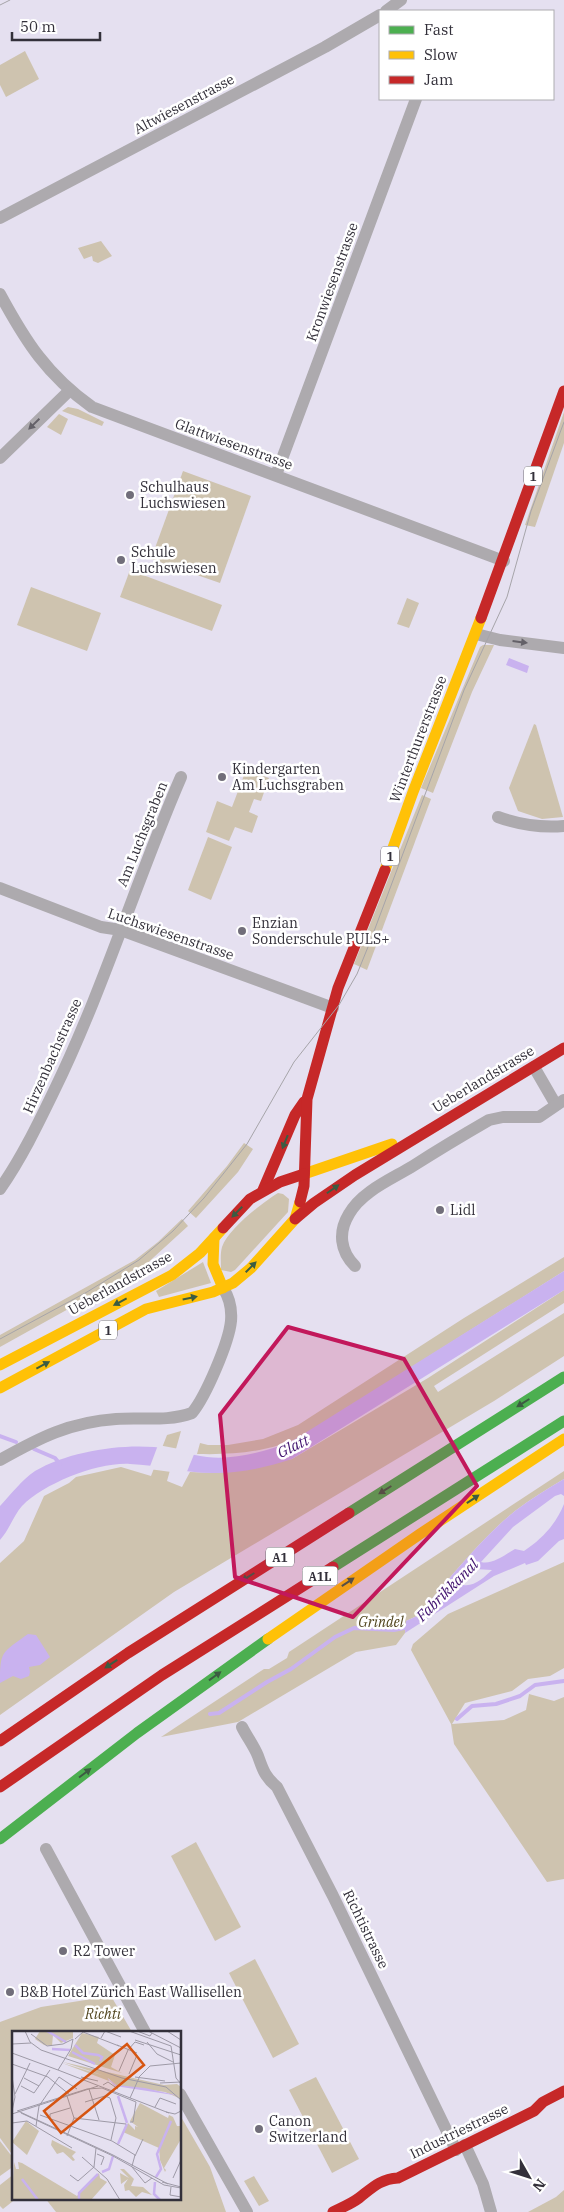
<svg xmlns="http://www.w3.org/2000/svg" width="564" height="2212" font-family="'IBM Plex Serif',serif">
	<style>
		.green { fill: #cec3af }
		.water { fill: #c9b2ef; fill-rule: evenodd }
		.pier { fill: #e5e0f0 }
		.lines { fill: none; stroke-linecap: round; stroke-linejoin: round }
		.stream { stroke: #c9b2ef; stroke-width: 4 }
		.street { stroke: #adaaae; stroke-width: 12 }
		.fast { stroke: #4caf50; stroke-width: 11 }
		.slow { stroke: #ffc107; stroke-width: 11 }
		.jam { stroke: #c62828; stroke-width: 11 }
		.tram { stroke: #a6a4a9; stroke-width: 1 }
		.oneway { fill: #646168 }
		.oneway2 { fill: #3c5c42 }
		.marked { fill: #c2185b; fill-opacity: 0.2; stroke: #c2185b; stroke-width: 4; stroke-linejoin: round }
		.poi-dot { fill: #716e7a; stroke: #fff; stroke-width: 2 }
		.labels { text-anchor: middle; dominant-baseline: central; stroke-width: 5; stroke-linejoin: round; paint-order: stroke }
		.shield { fill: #fff; stroke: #706e75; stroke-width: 1 }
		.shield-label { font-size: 12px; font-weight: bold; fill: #33303a }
		.street-label { font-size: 14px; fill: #33303a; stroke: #fff }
		.poi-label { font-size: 14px; fill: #33303a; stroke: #fff; text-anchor: start }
		.park-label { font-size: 14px; font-style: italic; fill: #50441d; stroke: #fff }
		.water-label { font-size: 15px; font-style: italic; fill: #40126f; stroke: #fff }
		.inset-river { fill: none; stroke: #c9b2ef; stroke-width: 2.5 }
		.inset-road { fill: none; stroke: #9e9aa7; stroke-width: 1 }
		.view { fill: #d65511; fill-opacity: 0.15; stroke: #d65511; stroke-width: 2.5 }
		.inset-edge { fill: none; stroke: #33303a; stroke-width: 2.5 }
	</style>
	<rect width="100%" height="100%" fill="#e5e0f0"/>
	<g class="green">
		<path d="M25,51L39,79L6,97L0,85V65Z"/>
		<path d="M101,241L112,256L98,263L93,261L92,256L84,259L78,248Z"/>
		<path d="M68,407L78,409L104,422L102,426L62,411Z"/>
		<path d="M564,412V443L535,527L525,525Z"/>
		<path d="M59,414L68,419L61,435L47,427Z"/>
		<path d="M183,471L251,496L220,583L151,559Z"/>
		<path d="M130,570L222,605L212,631L120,597Z"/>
		<path d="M31,587L101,613L87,651L17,625Z"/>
		<path d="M407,598L419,603L409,628L397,624Z"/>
		<path d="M483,645H494L472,692L433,793L421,788L480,647Z"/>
		<path d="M534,724L536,725L563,817L542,819L518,811L509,788Z"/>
		<path d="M246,770L269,778L261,801L254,799L249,812L258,816L252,833L235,827L229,841L206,832L217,801L232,807Z"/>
		<path d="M422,795L431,799L367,970L354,964Z"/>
		<path d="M208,837L232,847L211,900L188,890Z"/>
		<path d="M244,1143L253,1149L238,1172L196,1218L188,1211L227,1166Z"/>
		<path d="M278,1193L283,1194L289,1199L288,1212L235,1270L231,1272L221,1270C221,1263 220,1254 222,1247C228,1229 262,1203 278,1193Z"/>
		<path d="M182,1219L188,1226L142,1268L0,1347V1335L135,1260L158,1242Z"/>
		<path d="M564,1257V1271L306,1434C271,1452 236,1455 197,1454L200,1443L208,1445H228L263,1439L298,1425L464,1318Z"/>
		<path d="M203,1262L211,1283L159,1297L156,1291Z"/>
		<path d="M564,1290V1303L434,1386L438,1392L564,1313V1356L494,1401L174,1592L0,1715V1563L24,1541L44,1496L69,1483L76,1477L121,1467L151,1476L167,1435L181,1431L167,1481L182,1487L190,1472L216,1473L292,1459L428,1378Z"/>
		<path d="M564,1471V1479C547,1489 531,1499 515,1511C478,1541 449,1580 417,1616L406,1621L405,1633L396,1645L356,1652L238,1722L161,1737L264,1669H269L287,1658L289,1652Z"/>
		<path d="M564,1562V1668L550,1676L528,1679L512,1691L465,1703L452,1724L504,1720L526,1710L529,1694L554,1701L564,1697V1879L547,1882L454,1744L451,1724L411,1650L413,1644L448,1614Z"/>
		<path d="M196,1842L241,1927L215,1941L171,1856Z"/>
		<path d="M255,1959L299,2044L273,2058L229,1973Z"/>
		<path d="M111,1996L132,2032H14V2157L0,2138V2022L41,2007Z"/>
		<path d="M316,2077L359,2159L332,2173L289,2090Z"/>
		<path d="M180,2115L210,2167L226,2212H56L45,2198H180Z"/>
		<path d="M0,2141L14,2159V2166L0,2176Z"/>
		<path d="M14,2174V2198H17L3,2209L0,2206V2185Z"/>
		<path d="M254,2176L269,2201L259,2206L244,2181Z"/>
		<path d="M564,2190V2212H528L556,2197Z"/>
	</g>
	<g class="water">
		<path d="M509,658L529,666L527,673L506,665Z"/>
		<path d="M564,1271V1290L292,1459C267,1467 243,1473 217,1473C188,1474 159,1465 130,1464C98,1462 45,1483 22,1506C14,1515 9,1530 0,1540V1506C11,1494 22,1480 35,1471C67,1452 118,1444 154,1447C172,1448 189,1455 207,1457C234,1460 263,1452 289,1443Z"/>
		<path d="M564,1479V1496L561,1494L555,1496L513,1527L481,1562C492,1565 505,1555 515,1549L524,1551C542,1539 556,1524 564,1504V1539L559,1541L538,1561L526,1565L525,1563L494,1576L405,1633L406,1621L417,1616C449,1580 478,1541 515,1511C531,1499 547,1489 564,1479ZM475,1569L492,1570C484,1577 475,1587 463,1585L468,1574Z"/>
		<path d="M28,1634L36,1635L50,1657L40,1665L29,1667L30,1672L29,1676L21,1679L13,1676L0,1683C0,1650 2,1653 28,1634Z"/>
	</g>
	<path class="pier" d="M158,1445L195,1452L186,1474L149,1469Z"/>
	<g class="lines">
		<g class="stream">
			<path d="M0,1436L16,1442"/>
			<path d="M34,1449L55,1458L60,1464"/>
			<path d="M210,1714L219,1713L267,1682L291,1669L335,1637L354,1628L394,1630L409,1627"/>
			<path d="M457,1719L472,1706L496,1704L520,1696L535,1685L564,1681"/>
		</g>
		<g class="street">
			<path d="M386,11L401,0"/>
			<path d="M0,218L325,47L380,15"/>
			<path d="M0,294C26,342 47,375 92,407L504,561"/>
			<path d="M0,458L69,391"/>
			<path d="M276,475L416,99"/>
			<path d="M476,634L500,640L564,648"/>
			<path d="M498,817C520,825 540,828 564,826"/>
			<path d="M0,888L101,927L121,930L333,1008"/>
			<path d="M534,1067L556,1105"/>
			<path d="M0,1189C21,1159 37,1126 53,1093C103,991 136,881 181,777"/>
			<path d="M355,1266C340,1251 338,1232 349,1214C362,1191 392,1179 413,1166C438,1150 463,1135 489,1120L503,1117H539L564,1100"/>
			<path d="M0,1460C39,1438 70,1422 116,1419C142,1417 167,1422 192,1413C206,1396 229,1342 231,1321C232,1309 229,1297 223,1288"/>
			<path d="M242,1727C247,1737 254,1746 258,1756C263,1770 265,1777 277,1787L333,1896L456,2150"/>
			<path d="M46,1849L145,2032"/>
			<path d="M180,2094L247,2212"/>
			<path d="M465,2145L483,2184L491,2212"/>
		</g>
		<g class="fast">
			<path d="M349,1513L564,1377"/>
			<path d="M333,1567L564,1421"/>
			<path d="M0,1839L137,1733L268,1639"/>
		</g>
		<g class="slow">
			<path d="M385,870L413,792L481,618"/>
			<path d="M304,1174L392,1144"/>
			<path d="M214,1238L213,1264L223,1288"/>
			<path d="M0,1365L172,1275L200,1253L223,1228"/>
			<path d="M0,1388L146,1309L213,1292L233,1283L251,1268L295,1219L300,1202"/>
			<path d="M268,1639L420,1534L564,1439"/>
		</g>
		<g class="jam">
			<path d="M481,618L564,391"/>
			<path d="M263,1190L295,1115L304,1102"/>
			<path d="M300,1202L304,1186L307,1099L338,988L385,870"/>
			<path d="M295,1219L314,1203L355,1175L564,1048"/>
			<path d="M223,1228L250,1199L280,1182L304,1174"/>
			<path d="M0,1741L128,1653L349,1513"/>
			<path d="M0,1787L162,1675L333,1567"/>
			<path d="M333,2212C341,2208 351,2204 359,2198C372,2188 380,2179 398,2178L534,2111L543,2102L564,2091"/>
		</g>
		<g class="tram">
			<path d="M0,5L10,0"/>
			<path d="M0,1339L87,1292L139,1260L173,1231L204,1198L247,1144L294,1062L339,1005L357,974L370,942L464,690L507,597L531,511L564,422"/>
		</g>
	</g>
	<defs><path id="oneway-solid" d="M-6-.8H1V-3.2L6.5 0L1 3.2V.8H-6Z" transform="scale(1.25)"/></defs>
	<g class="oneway">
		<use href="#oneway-solid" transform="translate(34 424) rotate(136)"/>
		<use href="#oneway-solid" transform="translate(520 642) rotate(7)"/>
	</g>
	<g class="oneway2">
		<use href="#oneway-solid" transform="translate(285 1142) rotate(112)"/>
		<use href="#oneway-solid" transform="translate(333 1189) rotate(-35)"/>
		<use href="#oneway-solid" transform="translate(237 1212) rotate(135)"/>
		<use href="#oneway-solid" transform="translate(251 1267) rotate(-45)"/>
		<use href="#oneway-solid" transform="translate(190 1298) rotate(-12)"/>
		<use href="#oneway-solid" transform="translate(120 1302) rotate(152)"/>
		<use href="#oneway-solid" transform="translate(43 1365) rotate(-28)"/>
		<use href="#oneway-solid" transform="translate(523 1403) rotate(148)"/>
		<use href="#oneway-solid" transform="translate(385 1490) rotate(148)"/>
		<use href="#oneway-solid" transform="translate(473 1499) rotate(-34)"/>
		<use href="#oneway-solid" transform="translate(248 1577) rotate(148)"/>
		<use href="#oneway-solid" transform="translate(348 1582) rotate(-34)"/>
		<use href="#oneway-solid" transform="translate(111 1664) rotate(147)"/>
		<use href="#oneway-solid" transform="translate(215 1676) rotate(-36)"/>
		<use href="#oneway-solid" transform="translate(85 1773) rotate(-37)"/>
	</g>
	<path class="marked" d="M288,1327L404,1359L477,1486L353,1617L235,1577L220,1415Z"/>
	<g class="poi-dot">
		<circle cx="130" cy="495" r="5"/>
		<circle cx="121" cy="560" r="5"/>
		<circle cx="222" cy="777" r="5"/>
		<circle cx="242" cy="931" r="5"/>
		<circle cx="440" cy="1210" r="5"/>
		<circle cx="63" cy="1951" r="5"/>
		<circle cx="10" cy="1992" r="5"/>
		<circle cx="259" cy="2129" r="5"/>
	</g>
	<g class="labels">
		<g class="shield">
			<rect x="524" y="466.5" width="18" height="19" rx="4"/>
			<rect x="381" y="846.5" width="18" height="19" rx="4"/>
			<rect x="99" y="1320.5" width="18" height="19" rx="4"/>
			<rect x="266" y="1547.5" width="28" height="19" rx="4"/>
			<rect x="302.5" y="1566.5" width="35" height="19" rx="4"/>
		</g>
		<g class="shield-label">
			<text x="533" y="476">1</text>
			<text x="390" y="856">1</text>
			<text x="108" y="1330">1</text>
			<text x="280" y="1557">A1</text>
			<text x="320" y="1576">A1L</text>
		</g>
		<g class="street-label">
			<text transform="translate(184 104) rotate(-28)">Altwiesenstrasse</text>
			<text transform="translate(332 282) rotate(-70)">Kronwiesenstrasse</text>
			<text transform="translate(234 444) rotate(20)">Glattwiesenstrasse</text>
			<text transform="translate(418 739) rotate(-69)">Winterthurerstrasse</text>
			<text transform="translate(142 834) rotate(-68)">Am Luchsgraben</text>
			<text transform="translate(171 934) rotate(19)">Luchswiesenstrasse</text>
			<text transform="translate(52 1056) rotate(-66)">Hirzenbachstrasse</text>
			<text transform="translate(483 1079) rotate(-31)">Ueberlandstrasse</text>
			<text transform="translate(120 1283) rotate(-29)">Ueberlandstrasse</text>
			<text transform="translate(366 1929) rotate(64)">Richtistrasse</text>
			<text transform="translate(459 2131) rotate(-26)">Industriestrasse</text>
		</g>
		<g class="poi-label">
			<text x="140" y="487">Schulhaus<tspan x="140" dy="16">Luchswiesen</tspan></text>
			<text x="131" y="552">Schule<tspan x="131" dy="16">Luchswiesen</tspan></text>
			<text x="232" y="769">Kindergarten<tspan x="232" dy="16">Am Luchsgraben</tspan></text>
			<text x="252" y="923">Enzian<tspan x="252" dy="16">Sonderschule PULS+</tspan></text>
			<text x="450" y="1210">Lidl</text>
			<text x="73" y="1951">R2 Tower</text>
			<text x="20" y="1992">B&amp;B Hotel Zürich East Wallisellen</text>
			<text x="269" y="2121">Canon<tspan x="269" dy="16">Switzerland</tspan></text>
		</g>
		<g class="park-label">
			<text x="381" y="1622">Grindel</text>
			<text x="103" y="2014">Richti</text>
		</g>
		<g class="water-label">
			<text transform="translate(293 1446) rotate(-26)">Glatt</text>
			<text transform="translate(447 1590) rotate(-45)">Fabrikkanal</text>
		</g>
	</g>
	<g transform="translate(12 2031)">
		<rect width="169" height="169" fill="#e5e0f0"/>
		<path d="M28,0H61V7L49,12L41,4L40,15L32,14L23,8ZM70,2L87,6L85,12L103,24L99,36L110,42L56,25ZM51,31L152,54L165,53L169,56V68L153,61L104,54L96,47L97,50L50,32L93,45ZM128,72L156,87L157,84L161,86L165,95H169V108L152,137L154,139L167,112L153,141L148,129L147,117L111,101L116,92L123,99V95L126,96L118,90ZM14,90L27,100L15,124L0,111ZM40,109L64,121L60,125L63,129L61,130L51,121L45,123L39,114ZM2,131L4,138H7L6,131L10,132L65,165L87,142L88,147L95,151L79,169H0ZM108,138H112L122,148L119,155L131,156L140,164L130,161L124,166L117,159L113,160L112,154L116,148L109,153L108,142L117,147Z" fill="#cec3af"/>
		<path d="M0,14L94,46L104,54L133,57L168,65L103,55L94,46Z" fill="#c9b2ef"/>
		<path class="inset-river" d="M35,0L54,11M63,14L71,22L86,24L90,26L88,30M40,18L58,19M60,21L83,33M106,65L115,92M106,113L115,93M90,141L97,138L101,125M144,146L149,138L145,123L159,90M10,148L26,169M143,151L142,163L148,169M67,168V162L86,143"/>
		<path class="inset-road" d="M13,0L18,11L29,19L110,47L154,56L169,69M117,0L159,15L164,47L169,53M125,0L138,5L140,2M136,0L169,17M155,0L169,9M19,3L35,15L51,13L61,8M89,7L93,0L109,6M63,8L71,1L107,15M123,9L169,24M135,11L145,23L161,31M0,13L19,12M105,14L125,22M116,19L123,11L132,14M0,22L46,39M0,33L36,46L58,64M46,39L157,82M46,39L59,18L61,8M107,40L116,19M117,43L125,24M0,45L3,66L0,80M69,46L86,50M123,46L153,50M127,46L138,35L169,32M12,47L27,55M148,52L169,51M91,54L96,51L106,58M9,55L22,62L38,39M77,58L87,89M3,63L18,32M55,65L62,87L55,105M118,67L127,47M73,71L93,65L98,67L104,87L99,109M143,76L148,67L164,73M5,80L75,58L90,57L124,71L121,91H118M6,80L101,124L156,153M154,81L163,83L169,80M9,82L101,125L152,154M0,83L86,55M28,84L100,110L123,124L120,135M38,87V83L58,77M62,87L114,93M0,92L15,90L60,117M24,95L27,75L47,46L65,58M85,123L92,126L89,134M123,125L131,108M70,126L95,148L108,169M120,136L133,152L140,147M58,144L66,150L82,136L84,117M161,147L169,129M150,151L169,156M152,154L169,157M159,156L158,164L169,166"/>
		<path class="view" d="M115,13L132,34L49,102L32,80Z"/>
		<rect width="169" height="169" class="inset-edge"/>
	</g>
	<rect x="379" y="10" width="175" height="90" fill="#ffffff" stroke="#adacb0"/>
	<rect x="389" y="26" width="25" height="8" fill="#4caf50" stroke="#adacb0"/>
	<text x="424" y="35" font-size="15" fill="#33303a">Fast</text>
	<rect x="389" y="51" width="25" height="8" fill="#ffc107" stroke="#adacb0"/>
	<text x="424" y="60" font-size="15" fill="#33303a">Slow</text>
	<rect x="389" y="76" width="25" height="8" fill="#c62828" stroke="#adacb0"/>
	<text x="424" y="85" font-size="15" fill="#33303a">Jam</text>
	<g transform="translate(529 2177) rotate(129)" stroke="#ffffff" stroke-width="4" paint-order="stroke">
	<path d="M0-4L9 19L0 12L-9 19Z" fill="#33303a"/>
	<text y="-8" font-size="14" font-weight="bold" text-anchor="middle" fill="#33303a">N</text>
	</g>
	<path d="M12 32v8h88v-8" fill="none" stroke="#33303a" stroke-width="2.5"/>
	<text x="20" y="32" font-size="15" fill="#33303a" stroke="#ffffff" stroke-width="4" paint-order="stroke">50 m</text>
</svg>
